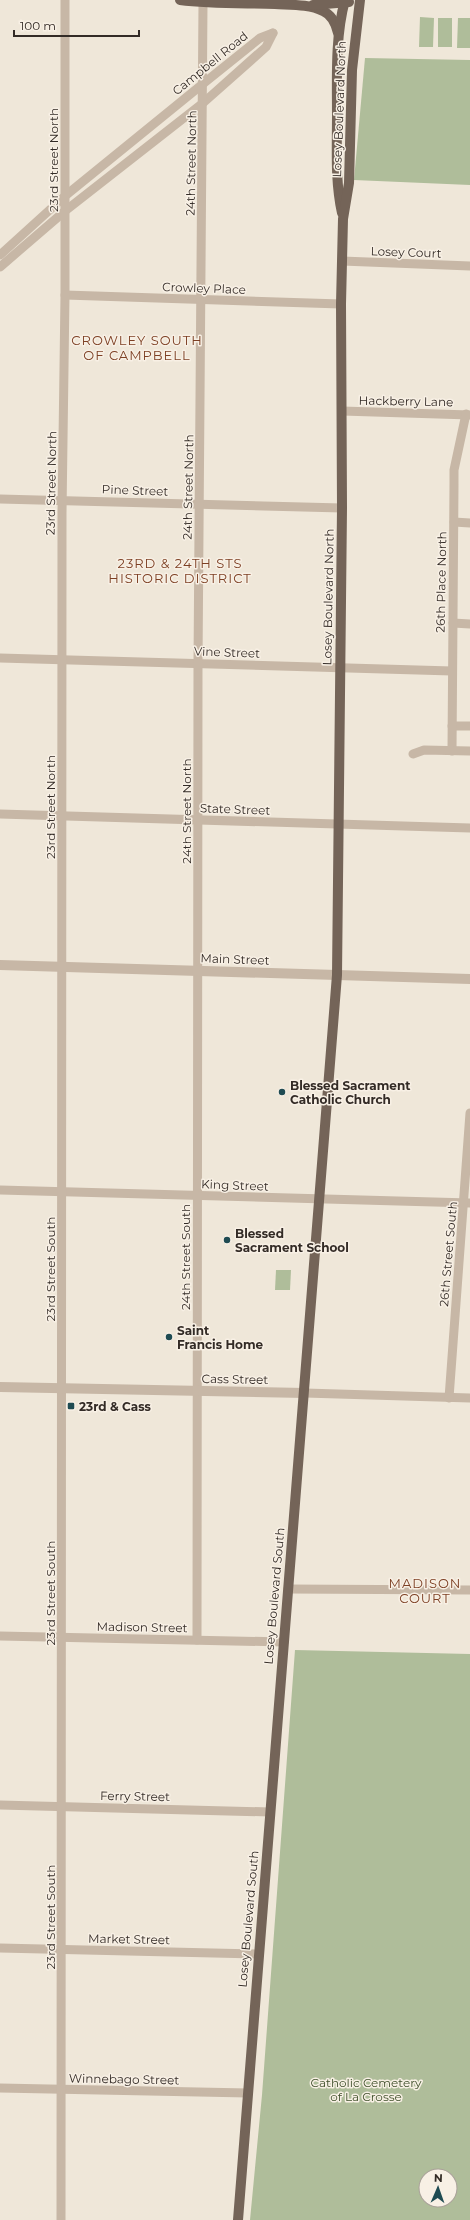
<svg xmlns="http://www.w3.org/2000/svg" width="470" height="2220" font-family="Montserrat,sans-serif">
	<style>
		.green { fill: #afbd9a; fill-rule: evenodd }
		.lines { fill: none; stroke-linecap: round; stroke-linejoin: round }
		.minor { stroke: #c7b7a6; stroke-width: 9 }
		.tertiary { stroke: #c7b7a6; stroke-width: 10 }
		.primary { stroke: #746458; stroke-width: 10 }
		.poi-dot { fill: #1f4b52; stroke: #f8f0e5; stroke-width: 1.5 }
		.labels { text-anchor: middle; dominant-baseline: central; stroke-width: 3; stroke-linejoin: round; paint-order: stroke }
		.street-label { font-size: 12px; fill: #332b26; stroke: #f8f0e5 }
		.poi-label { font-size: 12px; font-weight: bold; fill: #332b26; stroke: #f8f0e5; text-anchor: start }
		.park-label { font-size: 12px; fill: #40502c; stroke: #f8f0e5 }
		.neighbourhood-label { font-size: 13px; letter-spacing: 1px; fill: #7d4024; stroke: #f8f0e5 }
	</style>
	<rect width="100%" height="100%" fill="#efe7d9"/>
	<g class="green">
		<path d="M420,17L434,18L433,47H419Z"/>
		<rect x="438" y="18" width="14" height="29"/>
		<path d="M458,18H470V48H457Z"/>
		<path d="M365,58L470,60V185L354,180Z"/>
		<path d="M276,1270H291L290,1290H275Z"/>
		<path d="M295,1650L470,1654V2220H250L262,2095ZM426,2176H450V2200H426Z"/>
	</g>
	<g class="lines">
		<g class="minor">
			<path d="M0,255L65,196L204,83L260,38L273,33"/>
			<path d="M342,261L470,266"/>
			<path d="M0,267L65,211L203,103L266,47L273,33"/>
			<path d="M65,295L341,304"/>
			<path d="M342,411L470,415"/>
			<path d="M0,499L342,508"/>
			<path d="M454,522L470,523"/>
			<path d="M453,623L470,624"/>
			<path d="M0,658L452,671"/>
			<path d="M452,726H470"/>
			<path d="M452,751L454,484V470L466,414"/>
			<path d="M413,754L424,750L470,751"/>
			<path d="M0,814L470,828"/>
			<path d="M0,1190L470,1203"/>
			<path d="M305,1393L470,1398"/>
			<path d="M449,1398L470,1113"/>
			<path d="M288,1589L470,1590"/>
			<path d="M0,1636L284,1642"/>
			<path d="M197,1640L198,663L203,3"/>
			<path d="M0,1805L270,1812"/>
			<path d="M0,1948L258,1954"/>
			<path d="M0,2088L248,2093"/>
			<path d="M61,2220L62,513L65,295V0"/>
		</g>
		<g class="tertiary">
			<path d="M0,965L470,979"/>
			<path d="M0,1387L305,1393"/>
		</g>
		<g class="primary">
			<path d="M180,0C211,4 243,3 275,4C290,5 309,4 323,11C332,15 336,24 338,33"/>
			<path d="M313,5L349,2"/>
			<path d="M342,213C335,181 337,149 337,116C337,78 335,37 345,0"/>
			<path d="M238,2220L337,975L342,508L341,304L343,219L349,183L352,70L360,0"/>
		</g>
	</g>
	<g class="poi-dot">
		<circle cx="282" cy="1092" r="4"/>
		<circle cx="227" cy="1240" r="4"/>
		<circle cx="169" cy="1337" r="4"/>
		<rect x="67" y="1402" width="8" height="8" rx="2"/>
	</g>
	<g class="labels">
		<g class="street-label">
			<text transform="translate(210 63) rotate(-39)">Campbell Road</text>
			<text transform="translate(339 109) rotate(-88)">Losey Boulevard North</text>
			<text transform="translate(53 160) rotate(-90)">23rd Street North</text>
			<text transform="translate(191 163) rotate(-89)">24th Street North</text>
			<text transform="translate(406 252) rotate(2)">Losey Court</text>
			<text transform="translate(204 288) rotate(2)">Crowley Place</text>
			<text transform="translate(406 401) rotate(1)">Hackberry Lane</text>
			<text transform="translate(51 483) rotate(-89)">23rd Street North</text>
			<text transform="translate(188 487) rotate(-89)">24th Street North</text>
			<text transform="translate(135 490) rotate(2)">Pine Street</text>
			<text transform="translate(441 582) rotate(-89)">26th Place North</text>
			<text transform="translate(328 597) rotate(-89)">Losey Boulevard North</text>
			<text transform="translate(227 652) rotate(2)">Vine Street</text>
			<text transform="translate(50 807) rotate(-90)">23rd Street North</text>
			<text transform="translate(235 809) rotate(2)">State Street</text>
			<text transform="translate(186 811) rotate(-90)">24th Street North</text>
			<text transform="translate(235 959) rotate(2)">Main Street</text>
			<text transform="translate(235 1185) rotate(2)">King Street</text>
			<text transform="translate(448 1254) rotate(-85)">26th Street South</text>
			<text transform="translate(185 1257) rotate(-90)">24th Street South</text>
			<text transform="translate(50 1269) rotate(-90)">23rd Street South</text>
			<text transform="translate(235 1379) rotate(1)">Cass Street</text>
			<text transform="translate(50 1593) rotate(-90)">23rd Street South</text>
			<text transform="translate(274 1596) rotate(-85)">Losey Boulevard South</text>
			<text transform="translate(142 1627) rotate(1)">Madison Street</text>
			<text transform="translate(135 1796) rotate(1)">Ferry Street</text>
			<text transform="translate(50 1917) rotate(-90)">23rd Street South</text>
			<text transform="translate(248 1919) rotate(-85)">Losey Boulevard South</text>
			<text transform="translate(129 1939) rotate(1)">Market Street</text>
			<text transform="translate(124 2079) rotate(1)">Winnebago Street</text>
		</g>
		<g class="poi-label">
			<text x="290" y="1085">Blessed Sacrament<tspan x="290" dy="14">Catholic Church</tspan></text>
			<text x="235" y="1233">Blessed<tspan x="235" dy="14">Sacrament School</tspan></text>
			<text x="177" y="1330">Saint<tspan x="177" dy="14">Francis Home</tspan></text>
			<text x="79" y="1406">23rd &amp; Cass</text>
		</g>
		<g class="park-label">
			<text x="366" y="2082">Catholic Cemetery<tspan x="366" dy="14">of La Crosse</tspan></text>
		</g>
		<g class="neighbourhood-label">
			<text x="137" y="340">CROWLEY SOUTH<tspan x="137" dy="15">OF CAMPBELL</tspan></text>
			<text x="180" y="563">23RD &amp; 24TH STS<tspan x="180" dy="15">HISTORIC DISTRICT</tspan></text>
			<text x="425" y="1583">MADISON<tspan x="425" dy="15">COURT</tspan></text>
		</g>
	</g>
	<g transform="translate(438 2188) rotate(2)"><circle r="19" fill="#f8f0e5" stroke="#a9a199"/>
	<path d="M0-3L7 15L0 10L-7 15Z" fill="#1f4b52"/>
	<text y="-6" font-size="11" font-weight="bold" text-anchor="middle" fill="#332b26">N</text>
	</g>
	<path d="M14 30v6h125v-6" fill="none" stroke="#332b26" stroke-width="2"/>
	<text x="20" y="30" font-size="12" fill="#332b26" stroke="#f8f0e5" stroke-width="3" paint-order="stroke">100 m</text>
</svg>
